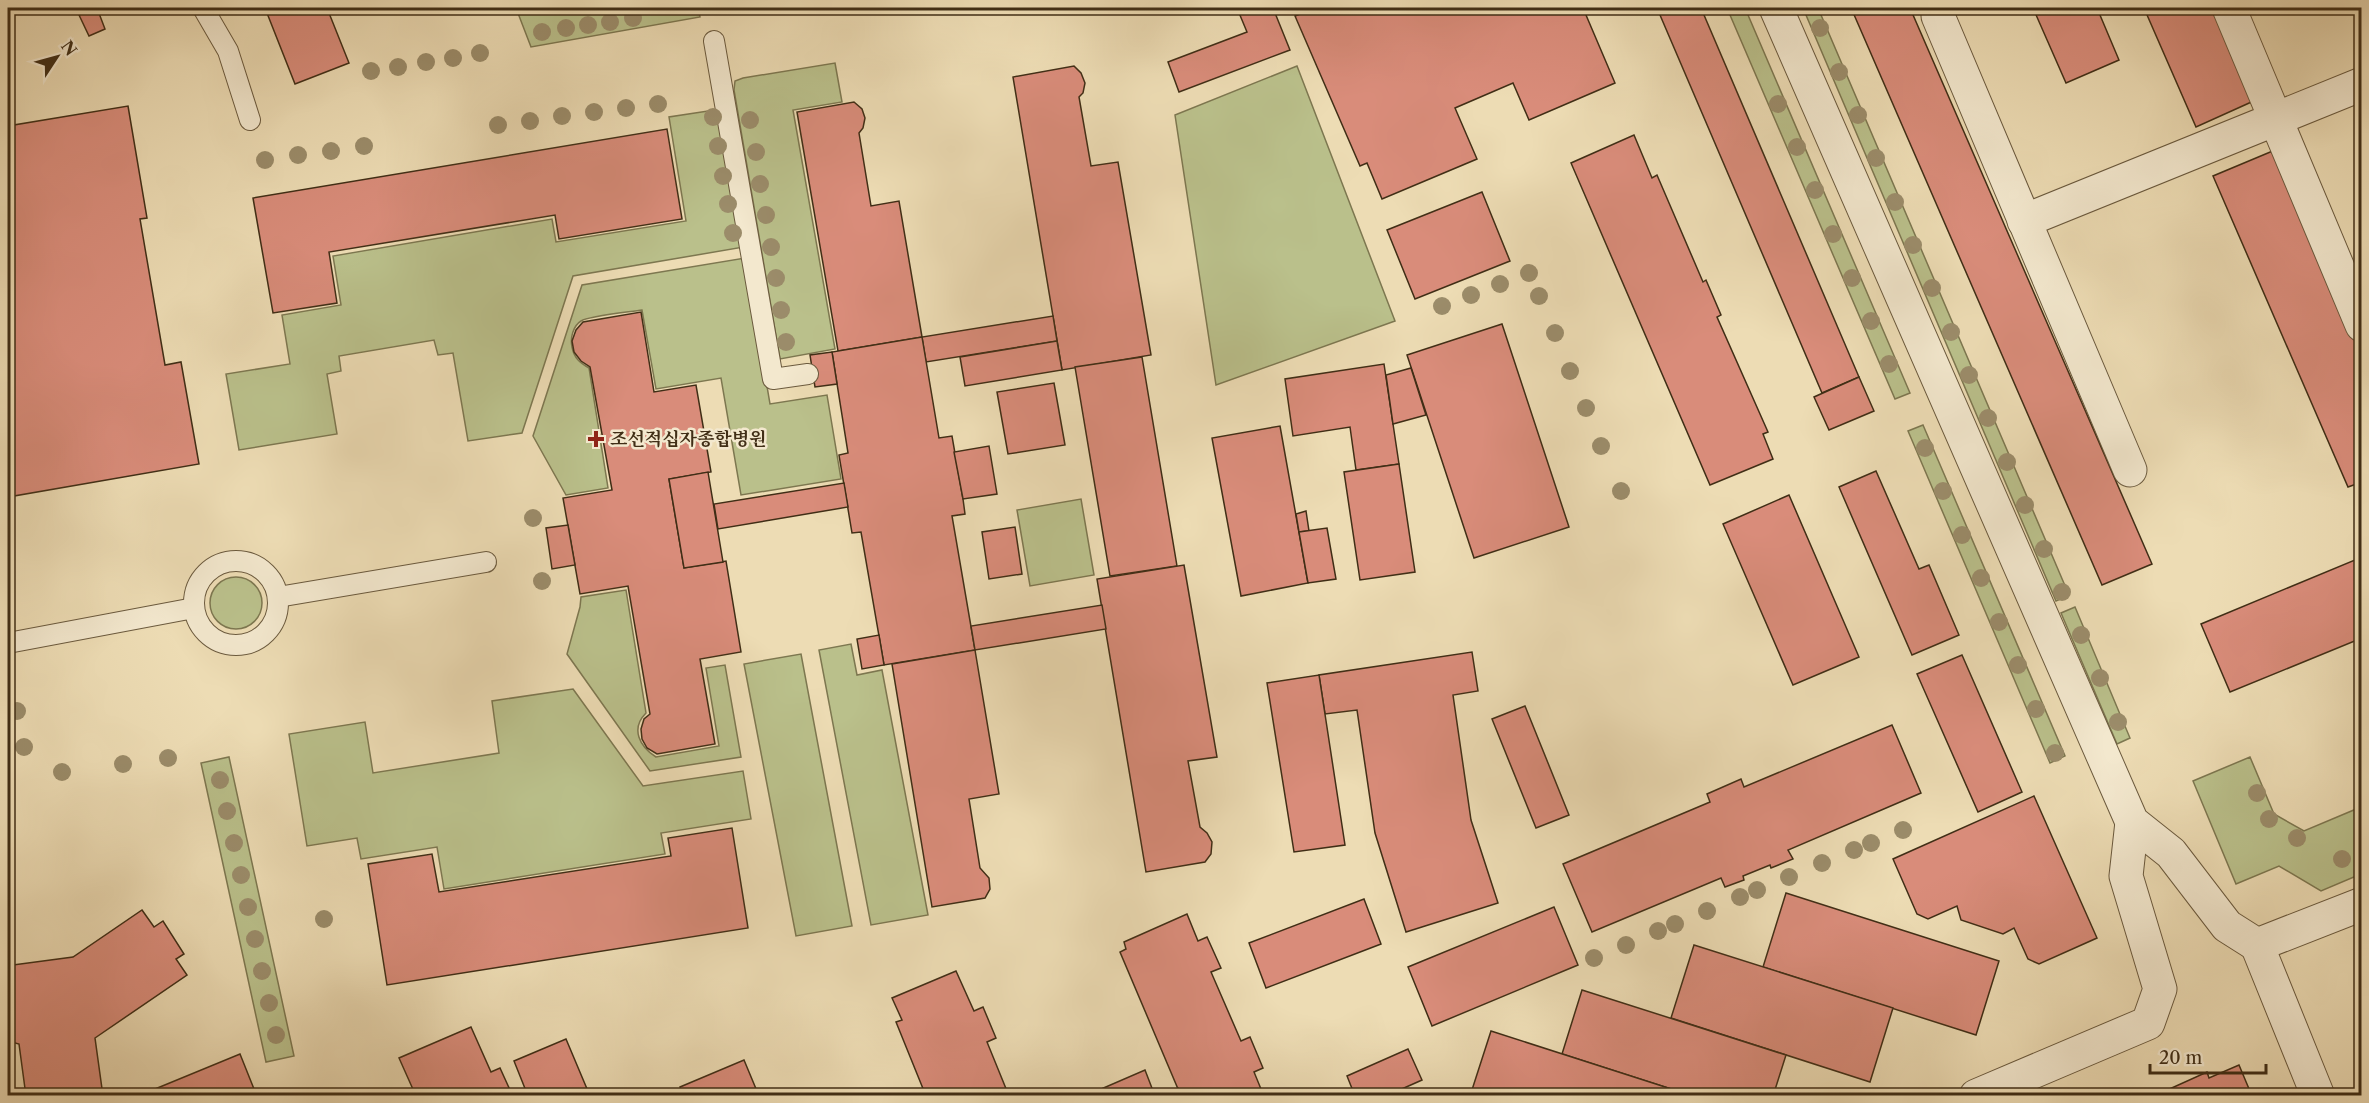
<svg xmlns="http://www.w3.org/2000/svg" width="2369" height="1103" font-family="'Libre Caslon Text','Noto Serif KR',serif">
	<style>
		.green { fill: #bac08b; stroke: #7d7750; stroke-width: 1.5 }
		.building { fill: #d98c7a; stroke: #402e16; stroke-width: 1.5 }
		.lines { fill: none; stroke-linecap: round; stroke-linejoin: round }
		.lane-casing { stroke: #6b5a3e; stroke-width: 22 }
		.street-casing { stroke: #6b5a3e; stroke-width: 35 }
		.lane { stroke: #f3e8ce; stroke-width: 20 }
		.street { stroke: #f3e8ce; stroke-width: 33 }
		.tree { fill: #9b8c6a }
		.poi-dot { fill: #8f2418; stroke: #f3e8ce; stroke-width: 2 }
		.labels { text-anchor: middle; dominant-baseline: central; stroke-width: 5; stroke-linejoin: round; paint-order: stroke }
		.poi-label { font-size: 18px; font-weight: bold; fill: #402e16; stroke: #f3e8ce; text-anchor: start }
	</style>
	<rect width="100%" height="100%" fill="#eddcb4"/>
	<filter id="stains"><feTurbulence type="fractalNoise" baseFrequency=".00333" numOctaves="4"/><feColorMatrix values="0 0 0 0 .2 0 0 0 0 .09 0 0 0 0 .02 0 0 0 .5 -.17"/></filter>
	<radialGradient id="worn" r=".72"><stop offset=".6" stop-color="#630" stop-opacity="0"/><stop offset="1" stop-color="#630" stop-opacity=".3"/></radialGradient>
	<g class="green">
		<path d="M516,8H633L634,10L647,8H698L700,17L531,47Z"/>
		<path d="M1727,8H1745L1910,393L1895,399Z"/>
		<path d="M1803,8H1818L2069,595L2056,601Z"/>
		<path d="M835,63L842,102L793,110L835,349L780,359L734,90L735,81L743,78Z"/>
		<path d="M1297,66L1395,321L1216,385L1175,115Z"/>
		<path d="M721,109L744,247L573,276L522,433L468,441L453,353L438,355L434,340L339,356L341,371L327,374L337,434L239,450L226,374L290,364L282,315L341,305L333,256L552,219L556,242L686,221L669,117Z"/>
		<path d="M745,258L770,404L827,395L841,479L741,495L721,378L656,389L642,310C630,312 589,316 581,321C573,326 570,338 572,347C574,358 580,363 589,368L608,488L566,495L533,436L582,285Z"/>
		<path d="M1923,425L2065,756L2050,763L1908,431Z"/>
		<path d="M1081,499L1094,575L1030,586L1017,510Z"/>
		<circle cx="236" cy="603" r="26"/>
		<path d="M626,590L646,713C630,729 640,747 656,757L719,746L706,668L725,665L741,757L650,771L567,654L580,607L581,597Z"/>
		<path d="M2075,607L2130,738L2117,744L2061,613Z"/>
		<path d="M851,644L857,675L882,670L928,915L871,925L819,650Z"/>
		<path d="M801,654L852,926L796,936L744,664Z"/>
		<path d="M573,689L643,786L743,771L751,819L661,833L665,854L444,889L437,847L361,859L357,838L307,846L289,734L365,722L373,773L499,753L492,701Z"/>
		<path d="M229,757L294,1056L266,1062L201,763Z"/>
		<path d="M2250,757L2274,814L2304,831L2361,807V874L2321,891L2279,866L2236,884L2193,781Z"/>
	</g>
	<g class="building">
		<path d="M97,8L105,29L89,36L79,15Z"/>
		<path d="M265,8H327L349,63L295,84Z"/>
		<path d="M1237,8H1273L1290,50L1179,92L1168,62L1247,32Z"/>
		<path d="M1301,8H1583L1615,83L1529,120L1513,83L1455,108L1477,159L1382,199L1367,163L1360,166L1295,16L1303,13Z"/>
		<path d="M1657,8H1701L1859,377L1822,393Z"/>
		<path d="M1859,8H1910L2152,564L2102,585L1852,10Z"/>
		<path d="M2033,8H2097L2119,60L2066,83Z"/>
		<path d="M2144,8H2218L2258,99L2196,127Z"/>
		<path d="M1074,66L1081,73L1085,83L1083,93L1079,97L1091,166L1118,162L1151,355L1062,370L1013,77Z"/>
		<path d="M854,102L862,109L865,118L863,128L859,133L871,206L899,201L922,337L838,351L797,112Z"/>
		<path d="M128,106L147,218L140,219L165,365L181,362L199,464L8,497V126Z"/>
		<path d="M667,129L682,219L559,239L555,215L329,252L337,303L273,313L253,198Z"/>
		<path d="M1634,135L1652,178L1657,175L1703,282L1706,280L1721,315L1717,317L1768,432L1763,434L1773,459L1710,485L1571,163Z"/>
		<path d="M2275,150L2362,348V482L2348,487L2213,176Z"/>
		<path d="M1482,192L1510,261L1415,299L1387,230Z"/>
		<path d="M641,312L654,392L696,385L711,472L669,479L684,568L726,561L741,652L700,659L715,744L657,754L647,748L642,739L641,729L644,719L650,714L628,586L580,594L563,498L612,490L590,367L581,361L574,352L572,341L576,330L583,322Z"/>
		<path d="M1053,316L1057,341L926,362L922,337Z"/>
		<path d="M1502,324L1569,527L1474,558L1407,355Z"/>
		<path d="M922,337L939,438L952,436L963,499L965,514L952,516L975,650L884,665L861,532L852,533L839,455L848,453L832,352Z"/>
		<path d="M1057,341L1062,370L965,386L960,357Z"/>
		<path d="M832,352L837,384L815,387L810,355Z"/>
		<path d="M1142,357L1177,566L1110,576L1075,367Z"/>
		<path d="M1384,364L1399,464L1356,470L1350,427L1293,436L1285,379Z"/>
		<path d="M1411,368L1426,415L1393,424L1386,375Z"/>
		<path d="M1859,377L1874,411L1829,430L1814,397Z"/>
		<path d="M1054,383L1065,445L1008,454L997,392Z"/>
		<path d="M1280,426L1308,583L1241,596L1212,438Z"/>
		<path d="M989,446L997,494L963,499L954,452Z"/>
		<path d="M1399,464L1415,572L1360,580L1344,472Z"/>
		<path d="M1876,471L1919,569L1929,565L1959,635L1912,655L1839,487Z"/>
		<path d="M708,472L723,562L684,568L669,479Z"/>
		<path d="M844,483L848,507L718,529L714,504Z"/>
		<path d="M1789,495L1859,657L1793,685L1723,524Z"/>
		<path d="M1306,511L1309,531L1299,532L1296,514Z"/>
		<path d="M568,525L575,565L552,569L546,528Z"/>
		<path d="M1015,527L1022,574L989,579L982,532Z"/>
		<path d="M1327,528L1336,579L1308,583L1299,532Z"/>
		<path d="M2362,557V638L2230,692L2201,624Z"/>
		<path d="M1184,565L1217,757L1188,761L1200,827L1207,833L1212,842L1211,854L1205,862L1146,872L1097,579Z"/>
		<path d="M1102,605L1106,629L975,650L971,626Z"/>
		<path d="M879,635L884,665L862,669L857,639Z"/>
		<path d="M975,650L999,794L969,799L980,868L989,878L990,889L985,898L932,907L892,664Z"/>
		<path d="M1472,652L1478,691L1453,695L1471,820L1498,903L1406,932L1375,833L1357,710L1325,714L1319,675Z"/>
		<path d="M1962,655L2022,792L1978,812L1917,674Z"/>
		<path d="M1319,675L1345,845L1294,852L1267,683Z"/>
		<path d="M1525,706L1569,815L1536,828L1492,719Z"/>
		<path d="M1892,725L1921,793L1788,850L1793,859L1771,868L1770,865L1743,876L1744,880L1725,887L1721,878L1592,932L1563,864L1710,802L1707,794L1741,779L1744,787Z"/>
		<path d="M2034,796L2097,938L2039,964L2028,959L2014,928L2003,934L1961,920L1957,906L1928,919L1917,914L1893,859Z"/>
		<path d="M732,828L748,928L387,985L368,864L432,854L439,892L671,856L668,838Z"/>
		<path d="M1786,893L1999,961L1976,1035L1763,967Z"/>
		<path d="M1364,899L1381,944L1266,988L1249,943Z"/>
		<path d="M1554,907L1578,965L1432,1026L1408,967Z"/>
		<path d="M142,910L154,927L163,921L184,954L176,959L187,975L95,1038L103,1096H26L19,1044L8,1041V963L13,965L73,957Z"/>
		<path d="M1187,914L1198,941L1207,937L1221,968L1211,972L1241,1041L1250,1037L1263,1068L1254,1072L1261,1089L1245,1096H1181L1120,952L1126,949L1124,942Z"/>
		<path d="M1694,945L1893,1008L1870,1082L1671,1018Z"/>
		<path d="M956,971L974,1011L983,1007L996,1038L987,1042L1009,1096H926L896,1022L902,1020L892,998Z"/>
		<path d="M1582,990L1786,1055L1773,1096H1693L1562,1054Z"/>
		<path d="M471,1027L491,1072L500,1068L510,1090L501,1096H416L399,1058Z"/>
		<path d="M1491,1031L1687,1094V1096H1470Z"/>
		<path d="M566,1039L590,1096H528L514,1061Z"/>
		<path d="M1408,1049L1422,1080L1386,1096H1355L1347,1076Z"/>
		<path d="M240,1054L256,1094L138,1096Z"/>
		<path d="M744,1060L759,1096H683L680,1087Z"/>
		<path d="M2239,1065L2252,1096H2154L2207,1072L2209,1078Z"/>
		<path d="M1145,1070L1155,1096H1085Z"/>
		<path d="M1178,1088L1181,1096H1160Z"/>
	</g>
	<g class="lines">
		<defs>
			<g id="lane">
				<path d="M203,8L228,51L250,120"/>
				<path d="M714,41L773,379L808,374"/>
				<circle cx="236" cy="603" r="42"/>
				<path d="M278,597L486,562"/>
				<path d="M8,643L194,608"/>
			</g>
			<g id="street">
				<path d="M1776,8L2132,822L2171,853L2227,926L2257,945L2362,904"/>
				<path d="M2229,8L2362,325"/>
				<path d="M1938,16L2130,470"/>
				<path d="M2024,221L2362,84"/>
				<path d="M2257,945L2318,1096"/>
				<path d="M1976,1096L2148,1023L2160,989L2126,876L2132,822"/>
			</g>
		</defs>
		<use href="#lane" class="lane-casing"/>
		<use href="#street" class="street-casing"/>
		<use href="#lane" class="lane"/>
		<use href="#street" class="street"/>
	</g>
	<g class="tree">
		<circle cx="633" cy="18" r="9"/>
		<circle cx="610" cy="22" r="9"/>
		<circle cx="588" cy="25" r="9"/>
		<circle cx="566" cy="28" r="9"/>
		<circle cx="1820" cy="28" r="9"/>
		<circle cx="542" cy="32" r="9"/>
		<circle cx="480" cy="53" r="9"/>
		<circle cx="453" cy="58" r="9"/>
		<circle cx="426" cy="62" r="9"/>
		<circle cx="398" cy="67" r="9"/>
		<circle cx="371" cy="71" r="9"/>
		<circle cx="1839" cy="72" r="9"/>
		<circle cx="658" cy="104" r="9"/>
		<circle cx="1778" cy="104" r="9"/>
		<circle cx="626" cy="108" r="9"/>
		<circle cx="594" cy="112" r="9"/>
		<circle cx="1858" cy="115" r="9"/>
		<circle cx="562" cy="116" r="9"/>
		<circle cx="713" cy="117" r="9"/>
		<circle cx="750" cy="120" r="9"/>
		<circle cx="530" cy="121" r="9"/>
		<circle cx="498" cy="125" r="9"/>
		<circle cx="364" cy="146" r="9"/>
		<circle cx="718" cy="146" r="9"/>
		<circle cx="1797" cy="147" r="9"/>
		<circle cx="331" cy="151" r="9"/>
		<circle cx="756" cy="152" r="9"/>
		<circle cx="298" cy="155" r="9"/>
		<circle cx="1876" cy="158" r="9"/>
		<circle cx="265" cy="160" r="9"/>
		<circle cx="723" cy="176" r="9"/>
		<circle cx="760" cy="184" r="9"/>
		<circle cx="1815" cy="190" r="9"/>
		<circle cx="1895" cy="202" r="9"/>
		<circle cx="728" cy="204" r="9"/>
		<circle cx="766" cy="215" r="9"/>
		<circle cx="733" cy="233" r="9"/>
		<circle cx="1833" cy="234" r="9"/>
		<circle cx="1913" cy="245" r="9"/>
		<circle cx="771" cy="247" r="9"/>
		<circle cx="1529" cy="273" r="9"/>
		<circle cx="776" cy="278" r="9"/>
		<circle cx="1852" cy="278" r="9"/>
		<circle cx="1500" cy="284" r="9"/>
		<circle cx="1932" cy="288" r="9"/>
		<circle cx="1471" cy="295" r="9"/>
		<circle cx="1539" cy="296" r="9"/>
		<circle cx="1442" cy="306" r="9"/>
		<circle cx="781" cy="310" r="9"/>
		<circle cx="1871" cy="321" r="9"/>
		<circle cx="1951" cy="332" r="9"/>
		<circle cx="1555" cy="333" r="9"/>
		<circle cx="786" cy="342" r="9"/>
		<circle cx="1889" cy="364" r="9"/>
		<circle cx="1570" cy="371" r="9"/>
		<circle cx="1969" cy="375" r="9"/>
		<circle cx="1586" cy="408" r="9"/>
		<circle cx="1988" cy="418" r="9"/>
		<circle cx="1601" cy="446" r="9"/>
		<circle cx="1925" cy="448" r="9"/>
		<circle cx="2007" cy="462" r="9"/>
		<circle cx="1621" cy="491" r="9"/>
		<circle cx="1943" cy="491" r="9"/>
		<circle cx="2025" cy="505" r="9"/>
		<circle cx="533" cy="518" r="9"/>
		<circle cx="1962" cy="535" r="9"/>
		<circle cx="2044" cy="549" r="9"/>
		<circle cx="1981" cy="578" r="9"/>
		<circle cx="542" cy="581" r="9"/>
		<circle cx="2062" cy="592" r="9"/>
		<circle cx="1999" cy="622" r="9"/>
		<circle cx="2081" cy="635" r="9"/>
		<circle cx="2018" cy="665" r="9"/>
		<circle cx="2100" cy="678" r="9"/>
		<circle cx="2036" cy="709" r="9"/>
		<circle cx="17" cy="711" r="9"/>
		<circle cx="2118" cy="722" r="9"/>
		<circle cx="24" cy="747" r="9"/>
		<circle cx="2055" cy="753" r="9"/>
		<circle cx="168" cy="758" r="9"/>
		<circle cx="123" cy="764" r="9"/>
		<circle cx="62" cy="772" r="9"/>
		<circle cx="220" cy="780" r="9"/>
		<circle cx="2257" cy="793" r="9"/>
		<circle cx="227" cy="811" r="9"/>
		<circle cx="2269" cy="819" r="9"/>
		<circle cx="1903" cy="830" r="9"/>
		<circle cx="2297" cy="838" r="9"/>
		<circle cx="234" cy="843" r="9"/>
		<circle cx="1871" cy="843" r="9"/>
		<circle cx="1854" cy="850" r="9"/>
		<circle cx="2342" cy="859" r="9"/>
		<circle cx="1822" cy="863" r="9"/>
		<circle cx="241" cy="875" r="9"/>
		<circle cx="1789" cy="877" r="9"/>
		<circle cx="1757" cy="890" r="9"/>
		<circle cx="1740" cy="897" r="9"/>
		<circle cx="248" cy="907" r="9"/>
		<circle cx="1707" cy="911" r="9"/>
		<circle cx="324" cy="919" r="9"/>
		<circle cx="1675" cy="924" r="9"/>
		<circle cx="1658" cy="931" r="9"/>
		<circle cx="255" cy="939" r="9"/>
		<circle cx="1626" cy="945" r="9"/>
		<circle cx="1594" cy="958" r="9"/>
		<circle cx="262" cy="971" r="9"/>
		<circle cx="269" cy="1003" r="9"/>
		<circle cx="276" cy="1035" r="9"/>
	</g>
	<path class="poi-dot" d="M593 430h6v6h6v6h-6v6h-6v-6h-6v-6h6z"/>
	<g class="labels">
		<g class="poi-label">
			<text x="610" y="439">조선적십자종합병원</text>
		</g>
	</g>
	<rect width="2369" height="1103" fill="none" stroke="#eddcb4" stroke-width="30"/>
	<rect x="9" y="9" width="2351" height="1085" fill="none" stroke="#402e16" stroke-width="3"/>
	<rect x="15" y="15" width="2339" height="1073" fill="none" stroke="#402e16" stroke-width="1.5"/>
	<g transform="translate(57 57) rotate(54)" stroke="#f3e8ce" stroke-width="4.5" paint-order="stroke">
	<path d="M0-4.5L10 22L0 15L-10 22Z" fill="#402e16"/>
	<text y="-9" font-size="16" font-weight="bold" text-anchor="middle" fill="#402e16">N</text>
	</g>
	<path d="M2150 1064v9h116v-9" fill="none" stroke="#402e16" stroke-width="3"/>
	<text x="2159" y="1064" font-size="18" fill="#402e16" stroke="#f3e8ce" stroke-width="4.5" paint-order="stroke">20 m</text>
	<rect width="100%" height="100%" filter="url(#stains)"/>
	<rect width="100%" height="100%" fill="url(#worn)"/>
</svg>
